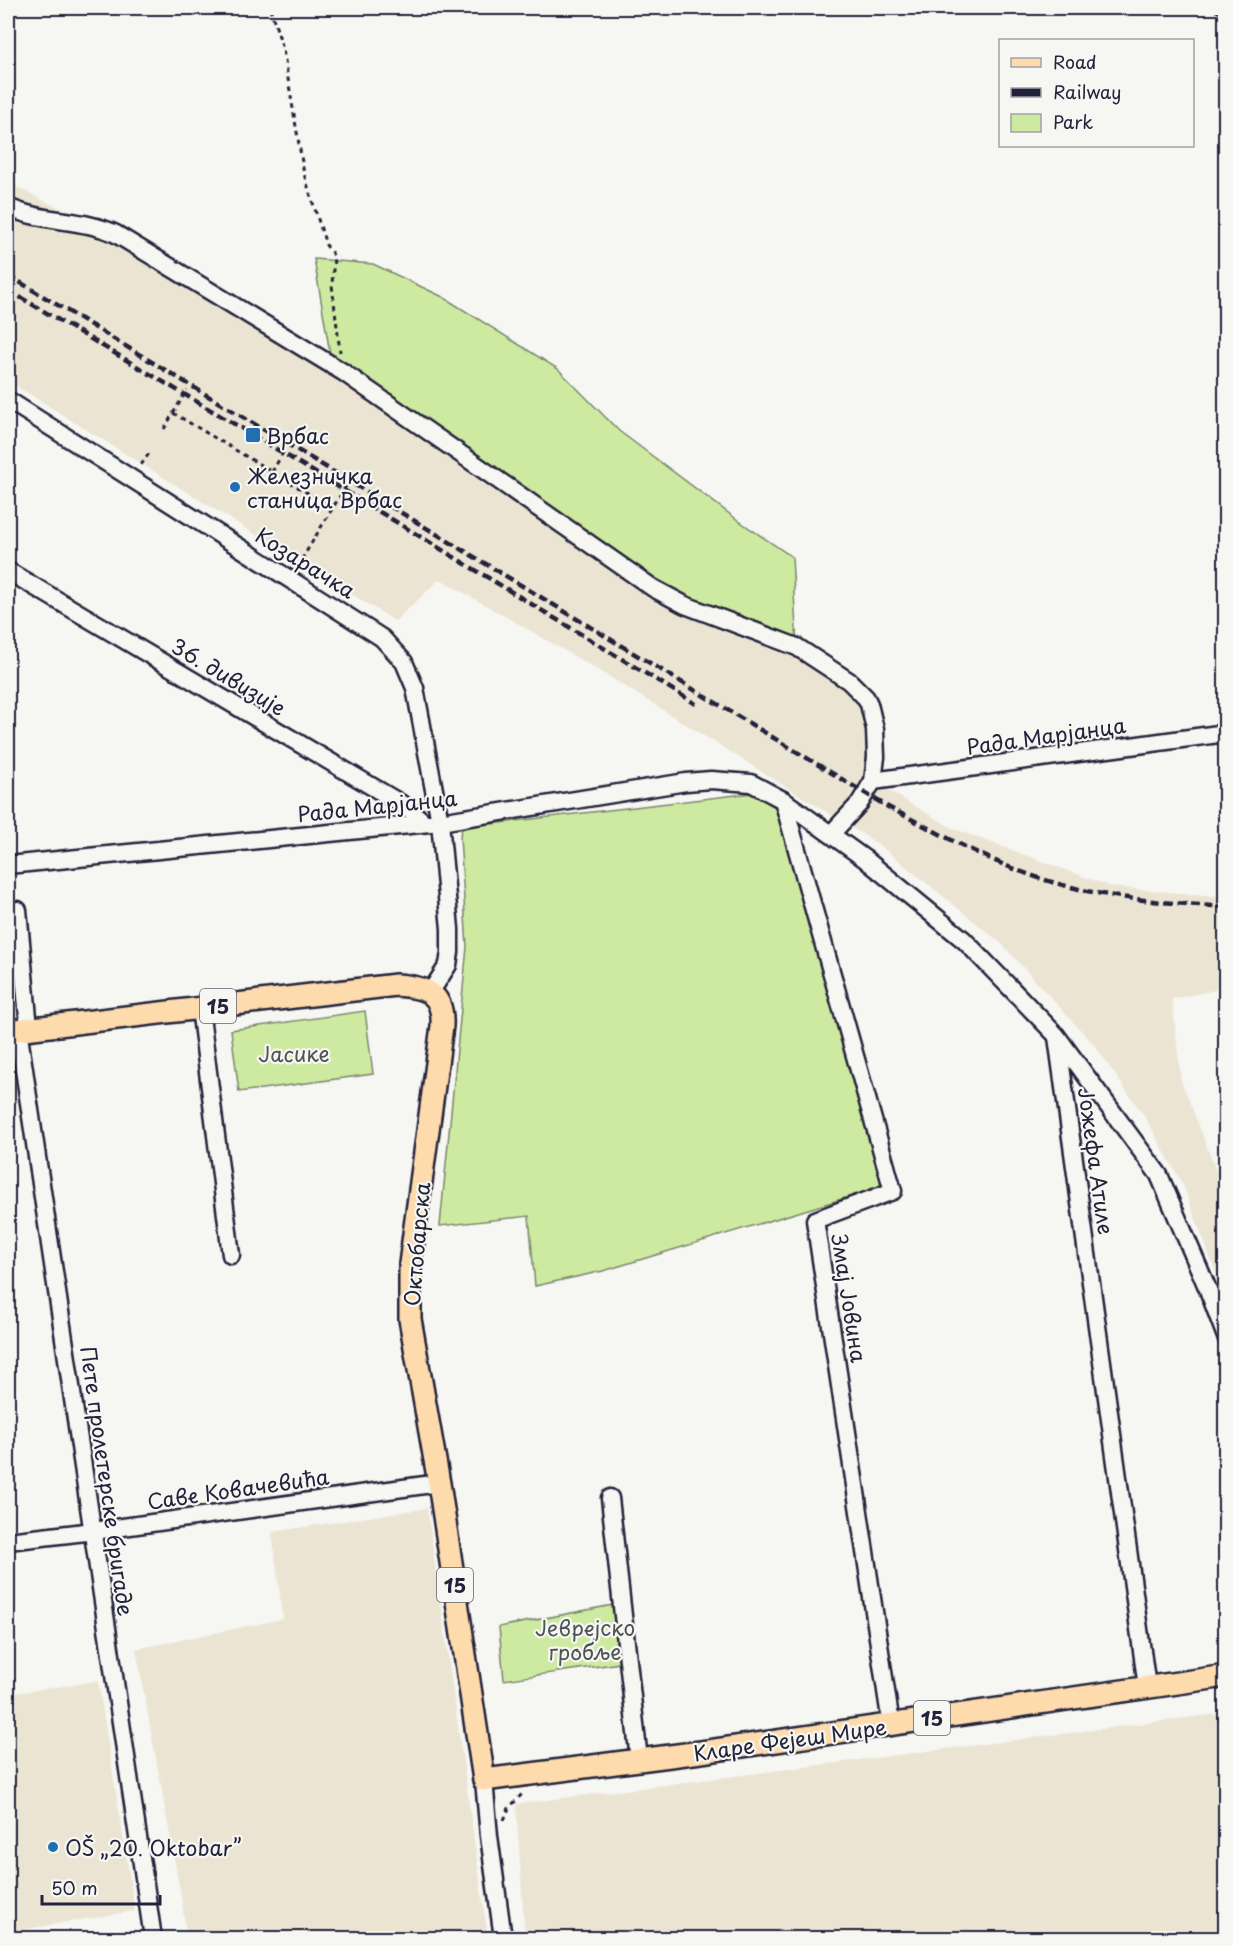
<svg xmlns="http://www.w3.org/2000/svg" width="1233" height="1946" font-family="'Playpen Sans',sans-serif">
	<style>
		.built { fill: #ece4d3 }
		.green { fill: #ceeaa0; stroke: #78866e; stroke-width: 1.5 }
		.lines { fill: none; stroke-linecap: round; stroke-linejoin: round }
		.minor-casing { stroke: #22223b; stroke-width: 21 }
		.major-casing { stroke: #22223b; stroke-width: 26 }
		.path { stroke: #22223b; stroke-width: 3; stroke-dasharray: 4.5 4.5; stroke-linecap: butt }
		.minor { stroke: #f6f6f2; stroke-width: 16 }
		.major { stroke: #fedbac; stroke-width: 21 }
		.rail { stroke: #22223b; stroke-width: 4.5; stroke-dasharray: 9 4.5; stroke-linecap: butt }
		.poi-dot { fill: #1f6fb2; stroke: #f6f6f2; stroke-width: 2 }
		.labels { text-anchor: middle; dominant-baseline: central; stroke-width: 4.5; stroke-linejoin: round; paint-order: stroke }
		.shield { fill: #f6f6f2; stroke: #626272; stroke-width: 1.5 }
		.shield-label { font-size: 20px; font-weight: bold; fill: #22223b }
		.poi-label { font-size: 21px; fill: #22223b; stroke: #f6f6f2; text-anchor: start }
		.street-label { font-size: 21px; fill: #22223b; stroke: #f6f6f2 }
		.park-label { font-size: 21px; fill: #4d5454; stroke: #f6f6f2 }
	</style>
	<rect width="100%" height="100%" fill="#f6f6f2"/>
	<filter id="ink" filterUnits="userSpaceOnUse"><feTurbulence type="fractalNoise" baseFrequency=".0167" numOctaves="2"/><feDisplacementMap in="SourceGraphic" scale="12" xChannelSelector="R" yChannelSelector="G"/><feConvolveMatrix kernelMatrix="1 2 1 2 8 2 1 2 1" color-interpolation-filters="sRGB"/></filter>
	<g filter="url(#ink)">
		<g class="built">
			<path d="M8,182L42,200L116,234L797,647L866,698L873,781L952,828L1112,887L1225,897V988L1172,999L1181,1080L1225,1193V1296L1183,1185L1145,1117L1095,1046L1001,943L878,844L605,674L440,579L395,621L8,381Z"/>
			<path d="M427,1508L488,1938H187L181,1896L136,1649L283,1619L272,1532Z"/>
			<path d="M98,1681L135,1911L8,1932V1694Z"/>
			<path d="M1225,1713V1938H525L516,1804Z"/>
		</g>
		<g class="green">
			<path d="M314,259L373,264L443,297L558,369L619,431L739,521L792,557L797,647L685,605L332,365Z"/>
			<path d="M753,793L780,810L883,1177L878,1188L603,1271L535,1286L529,1216L440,1226L467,947L460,837L461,830L466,827Z"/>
			<path d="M365,1011L373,1074L239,1092L231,1030Z"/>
			<path d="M613,1605L620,1663L504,1680L499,1627Z"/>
		</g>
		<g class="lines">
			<defs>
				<g id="minor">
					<path d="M8,207C42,223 82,218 116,234L343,372L653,588L685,605L797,647L849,681L866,698L869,704L875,729L876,757L873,781L859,804L831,834"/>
					<path d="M8,400L382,638L404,662L415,688L440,822L450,929V952L448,965L430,993"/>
					<path d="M8,571L405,806L425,823"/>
					<path d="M873,781L1226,733"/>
					<path d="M783,800L893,1191L815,1220L891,1724"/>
					<path d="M8,865L440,822L686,782L711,780L751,783L783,800L865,859L964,940L1056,1035L1159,1175L1207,1287L1226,1337"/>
					<path d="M18,910L29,1028"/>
					<path d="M200,1008L231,1255"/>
					<path d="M18,1029L153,1938"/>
					<path d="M1057,1037L1147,1687"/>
					<path d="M610,1498L639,1760"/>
					<path d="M8,1541L94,1531L439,1483"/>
					<path d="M484,1780L489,1836L503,1938"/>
				</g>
				<path id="major" d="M8,1031L396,985C425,987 444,992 442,1026L410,1264V1319L439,1483L484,1780L701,1752L1226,1676"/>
			</defs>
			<use href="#minor" class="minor-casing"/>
			<use href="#major" class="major-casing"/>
			<g class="path">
				<path d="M270,8L283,49L304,174L326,245L334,256L332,285L340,352"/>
				<path d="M173,413L333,508"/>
				<path d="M164,429L187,390"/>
				<path d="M141,465L150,452"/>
				<path d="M272,472L285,449"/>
				<path d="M297,567L346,486"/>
				<path d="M504,1820L509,1808L522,1794"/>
			</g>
			<use href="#minor" class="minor"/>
			<use href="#major" class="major"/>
			<g class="rail">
				<path d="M1212,8L1226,15"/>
				<path d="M8,275L888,807C945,836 1004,871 1067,886C1119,900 1172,903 1226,907"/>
				<path d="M8,290L253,435L696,704"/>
			</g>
		</g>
	</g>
	<g class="poi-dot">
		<rect x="245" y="427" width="16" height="16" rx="3"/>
		<circle cx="235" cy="487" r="6"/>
		<circle cx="53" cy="1847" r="6"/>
	</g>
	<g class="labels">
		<g class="shield">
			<rect x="200" y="989" width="36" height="34" rx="4.5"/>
			<rect x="437" y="1568" width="36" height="34" rx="4.5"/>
			<rect x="914" y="1701" width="36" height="34" rx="4.5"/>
		</g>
		<g class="shield-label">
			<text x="218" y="1006">15</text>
			<text x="455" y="1585">15</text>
			<text x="932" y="1718">15</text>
		</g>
		<g class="poi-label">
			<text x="266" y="435">Врбас</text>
			<text x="247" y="475">Железничка<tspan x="247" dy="24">станица Врбас</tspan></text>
			<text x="65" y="1847">OŠ „20. Oktobar”</text>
		</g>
		<g class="street-label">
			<text transform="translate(306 562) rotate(32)">Козарачка</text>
			<text transform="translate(229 676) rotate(31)">36. дивизије</text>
			<text transform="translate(1046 735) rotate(-8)">Рада Марјанца</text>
			<text transform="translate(377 805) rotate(-6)">Рада Марјанца</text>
			<text transform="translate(1097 1161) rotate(82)">Јожефа Атиле</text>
			<text transform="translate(416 1244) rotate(-85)">Октобарска</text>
			<text transform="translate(850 1298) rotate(81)">Змај Јовина</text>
			<text transform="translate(108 1481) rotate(82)">Пете пролетерске бригаде</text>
			<text transform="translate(238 1488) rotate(-8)">Саве Ковачевића</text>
			<text transform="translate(790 1739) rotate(-8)">Кларе Фејеш Мире</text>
		</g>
		<g class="park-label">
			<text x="294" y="1053">Јасике</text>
			<text x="585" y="1627">Јеврејско<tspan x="585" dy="24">гробље</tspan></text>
		</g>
	</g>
	<rect width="1233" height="1946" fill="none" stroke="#f6f6f2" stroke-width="30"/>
	<rect x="15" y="15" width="1203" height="1916" fill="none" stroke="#22223b" stroke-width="2" filter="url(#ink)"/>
	<rect x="999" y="39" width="195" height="108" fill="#f6f6f2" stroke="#a1a1a9" stroke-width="1.5"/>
	<rect x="1011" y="58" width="30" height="9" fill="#fedbac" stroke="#a1a1a9" stroke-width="1.5"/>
	<text x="1053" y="69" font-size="18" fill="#22223b">Road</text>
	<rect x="1011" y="88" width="30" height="9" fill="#22223b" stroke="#a1a1a9" stroke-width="1.5"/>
	<text x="1053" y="99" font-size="18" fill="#22223b">Railway</text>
	<rect x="1011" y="114" width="30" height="18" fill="#ceeaa0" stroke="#a1a1a9" stroke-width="1.5"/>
	<text x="1053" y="129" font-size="18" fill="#22223b">Park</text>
	<path d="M42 1895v9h118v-9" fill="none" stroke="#22223b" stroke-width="3"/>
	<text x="51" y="1895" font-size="18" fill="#22223b" stroke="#f6f6f2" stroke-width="4.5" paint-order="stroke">50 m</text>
</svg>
